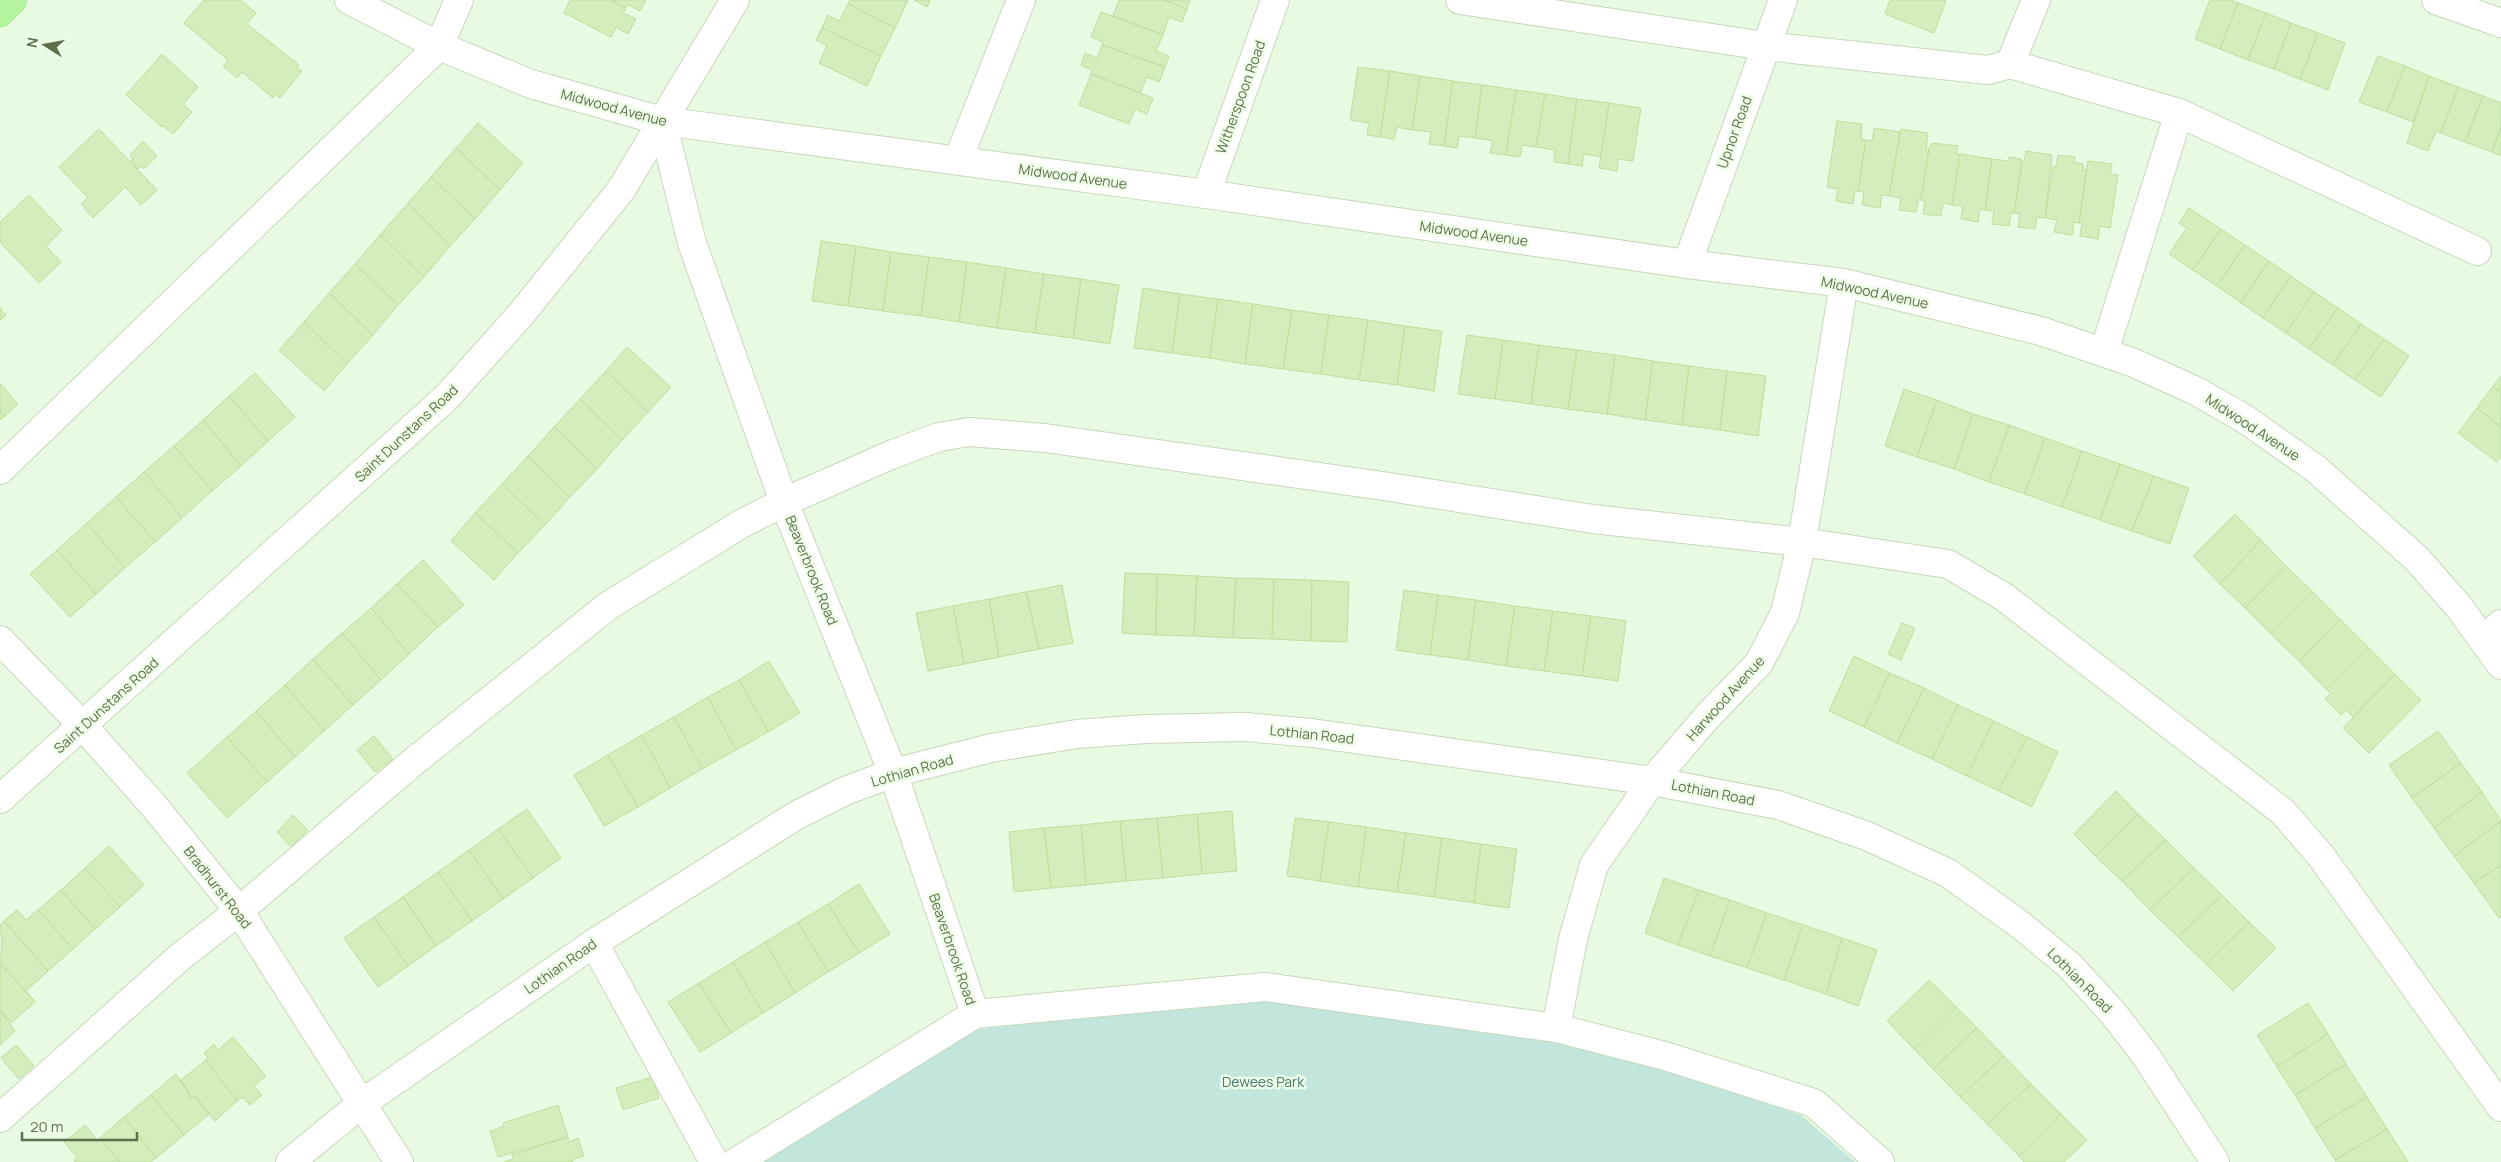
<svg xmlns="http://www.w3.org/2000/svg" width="2501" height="1162" font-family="Manrope,sans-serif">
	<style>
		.green { fill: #c2e6dc }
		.building { fill: #d4edbc; stroke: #bede9e }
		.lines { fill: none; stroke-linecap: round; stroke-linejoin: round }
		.minor-casing { stroke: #c7d8ba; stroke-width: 30 }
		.major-casing { stroke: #fff; stroke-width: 30 }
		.minor { stroke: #fff; stroke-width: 28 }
		.major { stroke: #b5f49f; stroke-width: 28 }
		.labels { text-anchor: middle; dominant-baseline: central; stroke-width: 5; stroke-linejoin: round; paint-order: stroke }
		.street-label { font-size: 14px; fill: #5e6f4b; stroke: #eefde8 }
		.park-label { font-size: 14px; fill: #477a71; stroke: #eefde8 }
	</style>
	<rect width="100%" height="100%" fill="#e9fae2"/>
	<path class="green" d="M1263,999L1553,1041L1662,1069L1801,1115L1855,1162H759L973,1030L1111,1013Z"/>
	<g class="building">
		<path d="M204,0H240L256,13L247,24L299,65L296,68L302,71L280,98L276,95L273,98L242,72L237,78L223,66L228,61L222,55L184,23Z"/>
		<path d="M570,0H611L626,8L623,13L636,19L628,34L616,27L611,37L564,13Z"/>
		<path d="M611,0H646L640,11L628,5L626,8Z"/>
		<path d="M850,0H908L895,28L848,4Z"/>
		<path d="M914,0H930L927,7Z"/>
		<path d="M1119,0H1164L1187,9L1182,22L1169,17L1163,35L1113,16Z"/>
		<path d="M1164,0H1190L1187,9Z"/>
		<path d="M1890,0H1942L1946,1L1934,33L1885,14Z"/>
		<path d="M2210,0H2231L2238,3L2220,49L2195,39Z"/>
		<path d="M2238,3L2266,13L2248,60L2220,49Z"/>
		<path d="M848,4L895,28L881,56L822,28L828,15L839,21Z"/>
		<path d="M1101,12L1163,35L1156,51L1169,56L1165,67L1102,45L1103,42L1091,37Z"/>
		<path d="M2266,13L2291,23L2274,69L2248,60Z"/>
		<path d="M2291,23L2318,33L2300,79L2274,69Z"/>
		<path d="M822,28L881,56L867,86L819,63L827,46L816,40Z"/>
		<path d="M2318,33L2345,43L2328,90L2300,79Z"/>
		<path d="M1102,45L1165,67L1159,82L1147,77L1140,93L1091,74L1092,70L1081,65L1085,53L1097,58Z"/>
		<path d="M162,54L198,87L183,104L192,112L173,134L163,126L162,127L126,95Z"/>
		<path d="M2378,56L2405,66L2387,112L2359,102Z"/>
		<path d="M2405,66L2429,76L2413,122L2387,112Z"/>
		<path d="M1358,67L1390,71L1380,137L1367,135L1369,123L1350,120Z"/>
		<path d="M1390,71L1420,76L1412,130L1397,127L1394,139L1380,137Z"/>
		<path d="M1091,74L1153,98L1147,114L1135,109L1129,124L1079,105Z"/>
		<path d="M1420,76L1453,81L1444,146L1429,144L1431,132L1412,130Z"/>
		<path d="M2429,76L2458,87L2441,133L2436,131L2428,151L2407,143Z"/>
		<path d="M1453,81L1482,85L1475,138L1459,136L1457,148L1444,146Z"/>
		<path d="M1482,85L1516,90L1506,155L1490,153L1493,141L1475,138Z"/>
		<path d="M2458,87L2483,96L2465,142L2441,133Z"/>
		<path d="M1516,90L1545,94L1536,147L1522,145L1520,157L1506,155Z"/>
		<path d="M1545,94L1577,99L1568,164L1554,162L1555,150L1536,147Z"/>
		<path d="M2483,96L2501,103V127L2492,152L2465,142Z"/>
		<path d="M1577,99L1609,103L1601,157L1584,154L1582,166L1568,164Z"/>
		<path d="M1609,103L1641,108L1633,161L1618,159L1617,171L1599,168Z"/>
		<path d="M1837,121L1862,124L1861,139L1866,140L1858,191H1855L1853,204L1836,201L1838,189L1827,187Z"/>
		<path d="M478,123L523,163L500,190L456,148Z"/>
		<path d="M2501,127V156L2492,152Z"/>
		<path d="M1874,128L1900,132L1889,196L1882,195L1880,208L1862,205L1864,192L1858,191L1866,140L1872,141Z"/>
		<path d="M99,129L157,190L141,205L125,187L93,218L81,204L88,198L59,167Z"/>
		<path d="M1901,129L1928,133L1926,149H1929L1921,200H1918L1916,212L1899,210L1901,198L1889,196Z"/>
		<path d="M143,141L157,156L144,169L141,166L138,169L131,161L133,159L130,155Z"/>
		<path d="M1932,143L1958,146L1956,154H1960L1952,205L1943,203L1941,216L1923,214L1925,201L1921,200L1929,149Z"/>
		<path d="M456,148L500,190L475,219L431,177Z"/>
		<path d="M2026,151L2052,155L2045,218L2037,217L2035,229L2018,227L2020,214L2014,213L2022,162H2024Z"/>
		<path d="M1960,154L1992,159L1985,210L1980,209L1978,222L1961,219L1963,206L1952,205Z"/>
		<path d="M2058,155L2075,157L2074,162L2083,164V170H2086L2079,223L2074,222L2072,235L2054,232L2057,220L2045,218L2053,166H2056Z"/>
		<path d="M2009,157L2021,159L2022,162L2014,213H2011L2009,226L1992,224L1994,211L1985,210L1992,159L2009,161Z"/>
		<path d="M2088,161L2112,164L2110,174L2118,175L2110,228L2100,226L2098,239L2080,236L2082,223H2079Z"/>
		<path d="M431,177L475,219L450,246L408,203Z"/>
		<path d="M29,195L62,230L46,246L61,262L39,283L0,242V222Z"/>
		<path d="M408,203L450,246L424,277L380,235Z"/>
		<path d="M2189,208L2221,229L2193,270L2169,254L2187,228L2179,223Z"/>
		<path d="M2221,229L2245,245L2217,286L2193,270Z"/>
		<path d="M380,235L424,277L398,305L355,264Z"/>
		<path d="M821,241L856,246L848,306L812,301Z"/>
		<path d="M2245,245L2269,261L2241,303L2217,286Z"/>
		<path d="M856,246L891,252L883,311L848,306Z"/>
		<path d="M891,252L929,257L921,316L883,311Z"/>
		<path d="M929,257L967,262L959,322L921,316Z"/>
		<path d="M2269,261L2291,276L2263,318L2241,303Z"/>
		<path d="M967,262L1006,268L997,328L959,322Z"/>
		<path d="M355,264L398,305L373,335L329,293Z"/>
		<path d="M1006,268L1044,274L1035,333L997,328Z"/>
		<path d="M1044,274L1081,279L1073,338L1035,333Z"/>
		<path d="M2291,276L2314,292L2286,333L2263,318Z"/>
		<path d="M1081,279L1119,285L1110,344L1073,338Z"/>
		<path d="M1143,288L1180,294L1172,353L1134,348Z"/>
		<path d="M2314,292L2338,308L2309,349L2286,333Z"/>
		<path d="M329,293L373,335L347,364L304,322Z"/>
		<path d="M1180,294L1218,299L1210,358L1172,353Z"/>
		<path d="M1218,299L1253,304L1245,364L1210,358Z"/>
		<path d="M1253,304L1292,310L1283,369L1245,364Z"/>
		<path d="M0,308L6,315L0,321Z"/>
		<path d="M2338,308L2361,324L2333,365L2309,349Z"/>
		<path d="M1292,310L1329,315L1321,374L1283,369Z"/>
		<path d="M1329,315L1368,320L1359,380L1321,374Z"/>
		<path d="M1368,320L1405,326L1397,385L1359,380Z"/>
		<path d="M304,322L347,364L324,391L279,350Z"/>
		<path d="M2361,324L2384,339L2355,380L2333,365Z"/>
		<path d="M1405,326L1442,331L1434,391L1397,385Z"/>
		<path d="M1467,335L1503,340L1495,399L1458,394Z"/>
		<path d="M2384,339L2409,356L2381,397L2355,380Z"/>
		<path d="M1503,340L1539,345L1531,404L1495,399Z"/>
		<path d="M1539,345L1577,350L1568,409L1531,404Z"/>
		<path d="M627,347L671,387L648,412L606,371Z"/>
		<path d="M1577,350L1615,355L1607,414L1568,409Z"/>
		<path d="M1615,355L1653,361L1645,420L1607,414Z"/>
		<path d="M1653,361L1689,366L1682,425L1645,420Z"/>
		<path d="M1689,366L1727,371L1720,430L1682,425Z"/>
		<path d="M606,371L648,412L622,440L580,399Z"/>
		<path d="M1727,371L1766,376L1758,436L1720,430Z"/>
		<path d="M255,373L295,417L268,441L229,396Z"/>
		<path d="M2501,376V393L2493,386Z"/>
		<path d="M0,383L18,404L5,416L0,410Z"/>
		<path d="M2493,386L2501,393V427L2477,408Z"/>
		<path d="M1904,389L1937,400L1917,457L1885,446Z"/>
		<path d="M229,396L268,441L241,466L203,420Z"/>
		<path d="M580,399L622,440L597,469L554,427Z"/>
		<path d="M1937,400L1973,414L1954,469L1917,457Z"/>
		<path d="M2477,408L2501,427V456L2497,462L2458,433Z"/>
		<path d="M0,410L5,416L0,420Z"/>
		<path d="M1973,414L2009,425L1989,482L1954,469Z"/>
		<path d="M203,420L241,466L212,491L174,446Z"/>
		<path d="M2009,425L2045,438L2025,494L1989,482Z"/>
		<path d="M554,427L597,469L570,497L528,456Z"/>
		<path d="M2045,438L2082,451L2062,507L2025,494Z"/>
		<path d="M174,446L212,491L182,518L144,472Z"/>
		<path d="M2082,451L2120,464L2100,520L2062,507Z"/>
		<path d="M528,456L570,497L545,525L502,484Z"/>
		<path d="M2120,464L2154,476L2132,531L2100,520Z"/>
		<path d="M144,472L182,518L155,542L116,497Z"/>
		<path d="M2154,476L2189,488L2170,544L2132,531Z"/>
		<path d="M502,484L545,525L518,553L475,513Z"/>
		<path d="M116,497L155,542L125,568L87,523Z"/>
		<path d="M475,513L518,553L494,580L451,541Z"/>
		<path d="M2235,514L2261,540L2220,584L2193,556Z"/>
		<path d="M87,523L125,568L96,594L57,550Z"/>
		<path d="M2261,540L2286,566L2245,608L2220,584Z"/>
		<path d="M57,550L96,594L70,617L30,574Z"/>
		<path d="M423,560L464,605L438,627L397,584Z"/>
		<path d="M2286,566L2313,592L2271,634L2245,608Z"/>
		<path d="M1125,573L1157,574L1156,635L1122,633Z"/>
		<path d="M1157,574L1197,576L1194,636L1156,635Z"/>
		<path d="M1197,576L1236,578L1233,638L1194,636Z"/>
		<path d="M1236,578L1274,579L1272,639L1233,638Z"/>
		<path d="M1274,579L1312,580L1311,641L1272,639Z"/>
		<path d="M1312,580L1349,582L1347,642L1311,641Z"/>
		<path d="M397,584L438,627L409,654L371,608Z"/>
		<path d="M1062,585L1073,643L1039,649L1026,592Z"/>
		<path d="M1404,590L1438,595L1430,655L1396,650Z"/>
		<path d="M1026,592L1039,649L999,657L989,599Z"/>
		<path d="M2313,592L2340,619L2299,661L2271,634Z"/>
		<path d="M1438,595L1476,600L1468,660L1430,655Z"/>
		<path d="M989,599L999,657L964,664L953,606Z"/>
		<path d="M1476,600L1515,606L1506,666L1468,660Z"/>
		<path d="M953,606L964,664L928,671L916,613Z"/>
		<path d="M1515,606L1553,611L1544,671L1506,666Z"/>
		<path d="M371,608L409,654L381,680L342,633Z"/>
		<path d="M1553,611L1591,616L1582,676L1544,671Z"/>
		<path d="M1591,616L1626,621L1618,681L1582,676Z"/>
		<path d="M2340,619L2368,647L2326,689L2299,661Z"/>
		<path d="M1902,623L1915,628L1901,660L1888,654Z"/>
		<path d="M342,633L381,680L353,705L313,659Z"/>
		<path d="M2368,647L2395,674L2353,717L2346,710L2341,715L2325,699L2331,693L2326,689Z"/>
		<path d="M1854,656L1890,673L1864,727L1829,711Z"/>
		<path d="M313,659L353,705L324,731L285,685Z"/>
		<path d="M769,661L800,713L768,732L739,680Z"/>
		<path d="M1890,673L1924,688L1897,743L1864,727Z"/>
		<path d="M2395,674L2421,700L2369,753L2343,728Z"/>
		<path d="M739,680L768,732L736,750L708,697Z"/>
		<path d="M285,685L324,731L295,757L256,711Z"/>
		<path d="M1924,688L1958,705L1932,759L1897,743Z"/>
		<path d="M708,697L736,750L702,769L674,717Z"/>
		<path d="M1958,705L1994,721L1967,776L1932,759Z"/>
		<path d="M256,711L295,757L267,782L227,737Z"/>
		<path d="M674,717L702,769L670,788L642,735Z"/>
		<path d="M1994,721L2027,737L1999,791L1967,776Z"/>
		<path d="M2438,731L2461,763L2412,798L2389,765Z"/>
		<path d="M642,735L670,788L638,807L608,755Z"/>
		<path d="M374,736L393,759L375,772L357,750Z"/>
		<path d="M227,737L267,782L227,818L187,773Z"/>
		<path d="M2027,737L2058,752L2032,807L1999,791Z"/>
		<path d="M608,755L638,807L604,826L574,775Z"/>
		<path d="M2461,763L2482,792L2434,828L2412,798Z"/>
		<path d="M2116,791L2138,814L2095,856L2074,834Z"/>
		<path d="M2482,792L2501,821L2454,856L2434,828Z"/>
		<path d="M527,809L561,858L533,878L498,829Z"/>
		<path d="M1232,811L1237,871L1202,874L1197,814Z"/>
		<path d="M1197,814L1202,874L1163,878L1157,818Z"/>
		<path d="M2138,814L2166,840L2122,881L2095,856Z"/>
		<path d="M293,815L308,830L291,847L277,832Z"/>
		<path d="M1157,818L1163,878L1126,881L1120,821Z"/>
		<path d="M1295,818L1329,822L1320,881L1287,876Z"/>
		<path d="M1120,821L1126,881L1086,885L1081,825Z"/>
		<path d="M2501,821V865L2474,883L2454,856Z"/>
		<path d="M1329,822L1366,827L1358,887L1320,881Z"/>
		<path d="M1081,825L1086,885L1051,888L1044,828Z"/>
		<path d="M1366,827L1406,833L1397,892L1358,887Z"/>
		<path d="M1044,828L1051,888L1014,892L1009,832Z"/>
		<path d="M498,829L533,878L503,899L469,850Z"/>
		<path d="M1406,833L1442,838L1434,897L1397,892Z"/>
		<path d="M1442,838L1481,844L1474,903L1434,897Z"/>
		<path d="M2166,840L2194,868L2150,910L2122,881Z"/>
		<path d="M1481,844L1517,849L1509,908L1474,903Z"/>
		<path d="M109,846L144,885L120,907L84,869Z"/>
		<path d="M469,850L503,899L472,921L438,872Z"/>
		<path d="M2501,865V916L2499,918L2474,883Z"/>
		<path d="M85,868L120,907L95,929L61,890Z"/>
		<path d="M2194,868L2222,895L2178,937L2150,910Z"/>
		<path d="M438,872L472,921L436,946L403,897Z"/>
		<path d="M1664,878L1699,890L1678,945L1645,933Z"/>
		<path d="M859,884L890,934L859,953L828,904Z"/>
		<path d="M61,890L95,929L73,949L38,910Z"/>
		<path d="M1699,890L1730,900L1710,956L1678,945Z"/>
		<path d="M2222,895L2249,922L2206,964L2178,937Z"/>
		<path d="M403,897L436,946L408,966L374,917Z"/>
		<path d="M1730,900L1767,913L1747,968L1710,956Z"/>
		<path d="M828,904L859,953L828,972L798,922Z"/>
		<path d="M17,910L26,920L38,910L73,949L48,971L4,921Z"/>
		<path d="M1767,913L1803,925L1784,980L1747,968Z"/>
		<path d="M374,917L408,966L378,987L344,938Z"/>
		<path d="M4,921L48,971L26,991L35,1002L0,963L2,943L0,925Z"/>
		<path d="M798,922L828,972L795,993L765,942Z"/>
		<path d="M2249,922L2276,948L2233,991L2206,964Z"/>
		<path d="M1803,925L1842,938L1826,994L1784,980Z"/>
		<path d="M1842,938L1877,950L1858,1006L1826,994Z"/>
		<path d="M765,942L795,993L763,1013L733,962Z"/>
		<path d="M733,962L763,1013L731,1033L699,983Z"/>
		<path d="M0,963L35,1002L11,1023L0,1010Z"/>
		<path d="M1929,980L1956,1007L1914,1049L1887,1021Z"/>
		<path d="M699,983L731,1033L700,1052L668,1002Z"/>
		<path d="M2308,1003L2328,1034L2277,1067L2257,1035Z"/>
		<path d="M1956,1007L1977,1028L1933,1069L1914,1049Z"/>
		<path d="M0,1010L15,1031L0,1045Z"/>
		<path d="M1977,1028L2004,1056L1960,1097L1933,1069Z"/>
		<path d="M2328,1034L2346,1064L2295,1095L2277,1067Z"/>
		<path d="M233,1037L266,1076L254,1086L262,1095L250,1105L243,1097L237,1101L206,1060L208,1058L204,1053L214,1044L218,1050Z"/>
		<path d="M16,1045L34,1066L19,1079L1,1058Z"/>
		<path d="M2004,1056L2031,1084L1987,1124L1960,1097Z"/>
		<path d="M206,1060L237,1101L215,1121L195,1096L192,1099L181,1080Z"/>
		<path d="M2346,1064L2367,1097L2315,1128L2295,1095Z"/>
		<path d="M176,1074L192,1099L195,1096L209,1114L184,1135L151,1095Z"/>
		<path d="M652,1077L659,1098L623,1110L616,1088Z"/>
		<path d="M2031,1084L2061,1114L2019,1156L1987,1124Z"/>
		<path d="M151,1095L184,1135L156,1158L124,1117Z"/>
		<path d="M2367,1097L2387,1129L2335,1160L2315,1128Z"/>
		<path d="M558,1105L568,1137L498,1157L490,1131L504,1126L503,1123Z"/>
		<path d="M2061,1114L2087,1140L2064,1162H2024L2019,1156Z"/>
		<path d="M124,1117L156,1158L151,1162H120L100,1138Z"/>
		<path d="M85,1125L97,1140L100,1138L120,1162H75L74,1160L77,1157L64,1142Z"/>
		<path d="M2387,1129L2408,1162H2336L2335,1160Z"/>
		<path d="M568,1137L569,1142L578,1138L584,1156L572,1159L573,1162H504L513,1159L512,1155Z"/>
	</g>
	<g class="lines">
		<defs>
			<g id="minor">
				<path d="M349,0L439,46L531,84L662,121L1206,194L1687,264L1844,283L2041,331L2134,363L2196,391L2245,419L2316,469L2417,559L2459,607L2501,665"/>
				<path d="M1460,0L1765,46L1988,70L2010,64L2036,0"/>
				<path d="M2436,0L2501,23"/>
				<path d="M2010,64L2179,113L2104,352"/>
				<path d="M2179,113L2477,251"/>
				<path d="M662,121L692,243L784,502L893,773L975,1014"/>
				<path d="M958,160L1021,0"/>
				<path d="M1206,194L1275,0"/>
				<path d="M1687,264L1783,0"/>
				<path d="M0,470L439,46L459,0"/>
				<path d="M0,640L83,726L154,806L239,911L399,1162"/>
				<path d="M2483,640L2501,624"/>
				<path d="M0,799L446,398L522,313L621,190L735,0"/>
				<path d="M594,943L714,1162"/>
				<path d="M1556,1028L1573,939L1594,865L1652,781L1707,717L1759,663L1785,613L1802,542L1844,283"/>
				<path d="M0,1118L180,957L239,911L412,763L608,606L741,524L784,502L893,454L939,437L969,432L1045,438L1383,486L1593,519L1802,542L1948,564L2004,597L2283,812L2321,856L2501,1107"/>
				<path d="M290,1162L361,1104L594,943L797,815L845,791L893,773L991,748L1077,734L1145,729L1245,727L1312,733L1652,781L1778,805L1867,836L1948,873L2018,923L2069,965L2113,1013L2146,1056L2215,1162"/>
				<path d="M736,1162L975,1014L1265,987L1556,1028L1665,1056L1814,1103L1880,1162"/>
			</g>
			<path id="major" d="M0,14L14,0"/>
		</defs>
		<use href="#minor" class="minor-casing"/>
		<use href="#major" class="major-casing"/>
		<use href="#minor" class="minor"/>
		<use href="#major" class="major"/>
	</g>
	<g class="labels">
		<g class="street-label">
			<text transform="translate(1240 97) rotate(-70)">Witherspoon Road</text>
			<text transform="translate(614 107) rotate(15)">Midwood Avenue</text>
			<text transform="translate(1734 132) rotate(-70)">Upnor Road</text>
			<text transform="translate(1073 176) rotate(8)">Midwood Avenue</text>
			<text transform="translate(1474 233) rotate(8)">Midwood Avenue</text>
			<text transform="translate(1875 292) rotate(12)">Midwood Avenue</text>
			<text transform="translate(2253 427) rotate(33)">Midwood Avenue</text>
			<text transform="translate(406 433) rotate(-43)">Saint Dunstans Road</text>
			<text transform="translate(812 570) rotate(68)">Beaverbrook Road</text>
			<text transform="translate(1725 698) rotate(-48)">Harwood Avenue</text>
			<text transform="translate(106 705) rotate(-42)">Saint Dunstans Road</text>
			<text transform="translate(1312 734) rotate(6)">Lothian Road</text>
			<text transform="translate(912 770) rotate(-16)">Lothian Road</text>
			<text transform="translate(1713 792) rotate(11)">Lothian Road</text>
			<text transform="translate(218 887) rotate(52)">Bradhurst Road</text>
			<text transform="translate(953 949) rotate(71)">Beaverbrook Road</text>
			<text transform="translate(560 966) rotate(-35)">Lothian Road</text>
			<text transform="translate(2080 980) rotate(45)">Lothian Road</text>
		</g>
		<g class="park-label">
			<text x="1263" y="1081">Dewees Park</text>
		</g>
	</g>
	<g transform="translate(45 45) rotate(281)" stroke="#eefde8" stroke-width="4" paint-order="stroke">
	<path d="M0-4L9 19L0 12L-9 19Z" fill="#5e6f4b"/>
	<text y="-8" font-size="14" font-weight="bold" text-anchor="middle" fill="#5e6f4b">N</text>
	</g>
	<path d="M22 1132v8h115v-8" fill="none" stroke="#5e6f4b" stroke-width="2.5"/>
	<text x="30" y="1132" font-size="15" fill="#5e6f4b" stroke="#eefde8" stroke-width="4" paint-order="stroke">20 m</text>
</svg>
